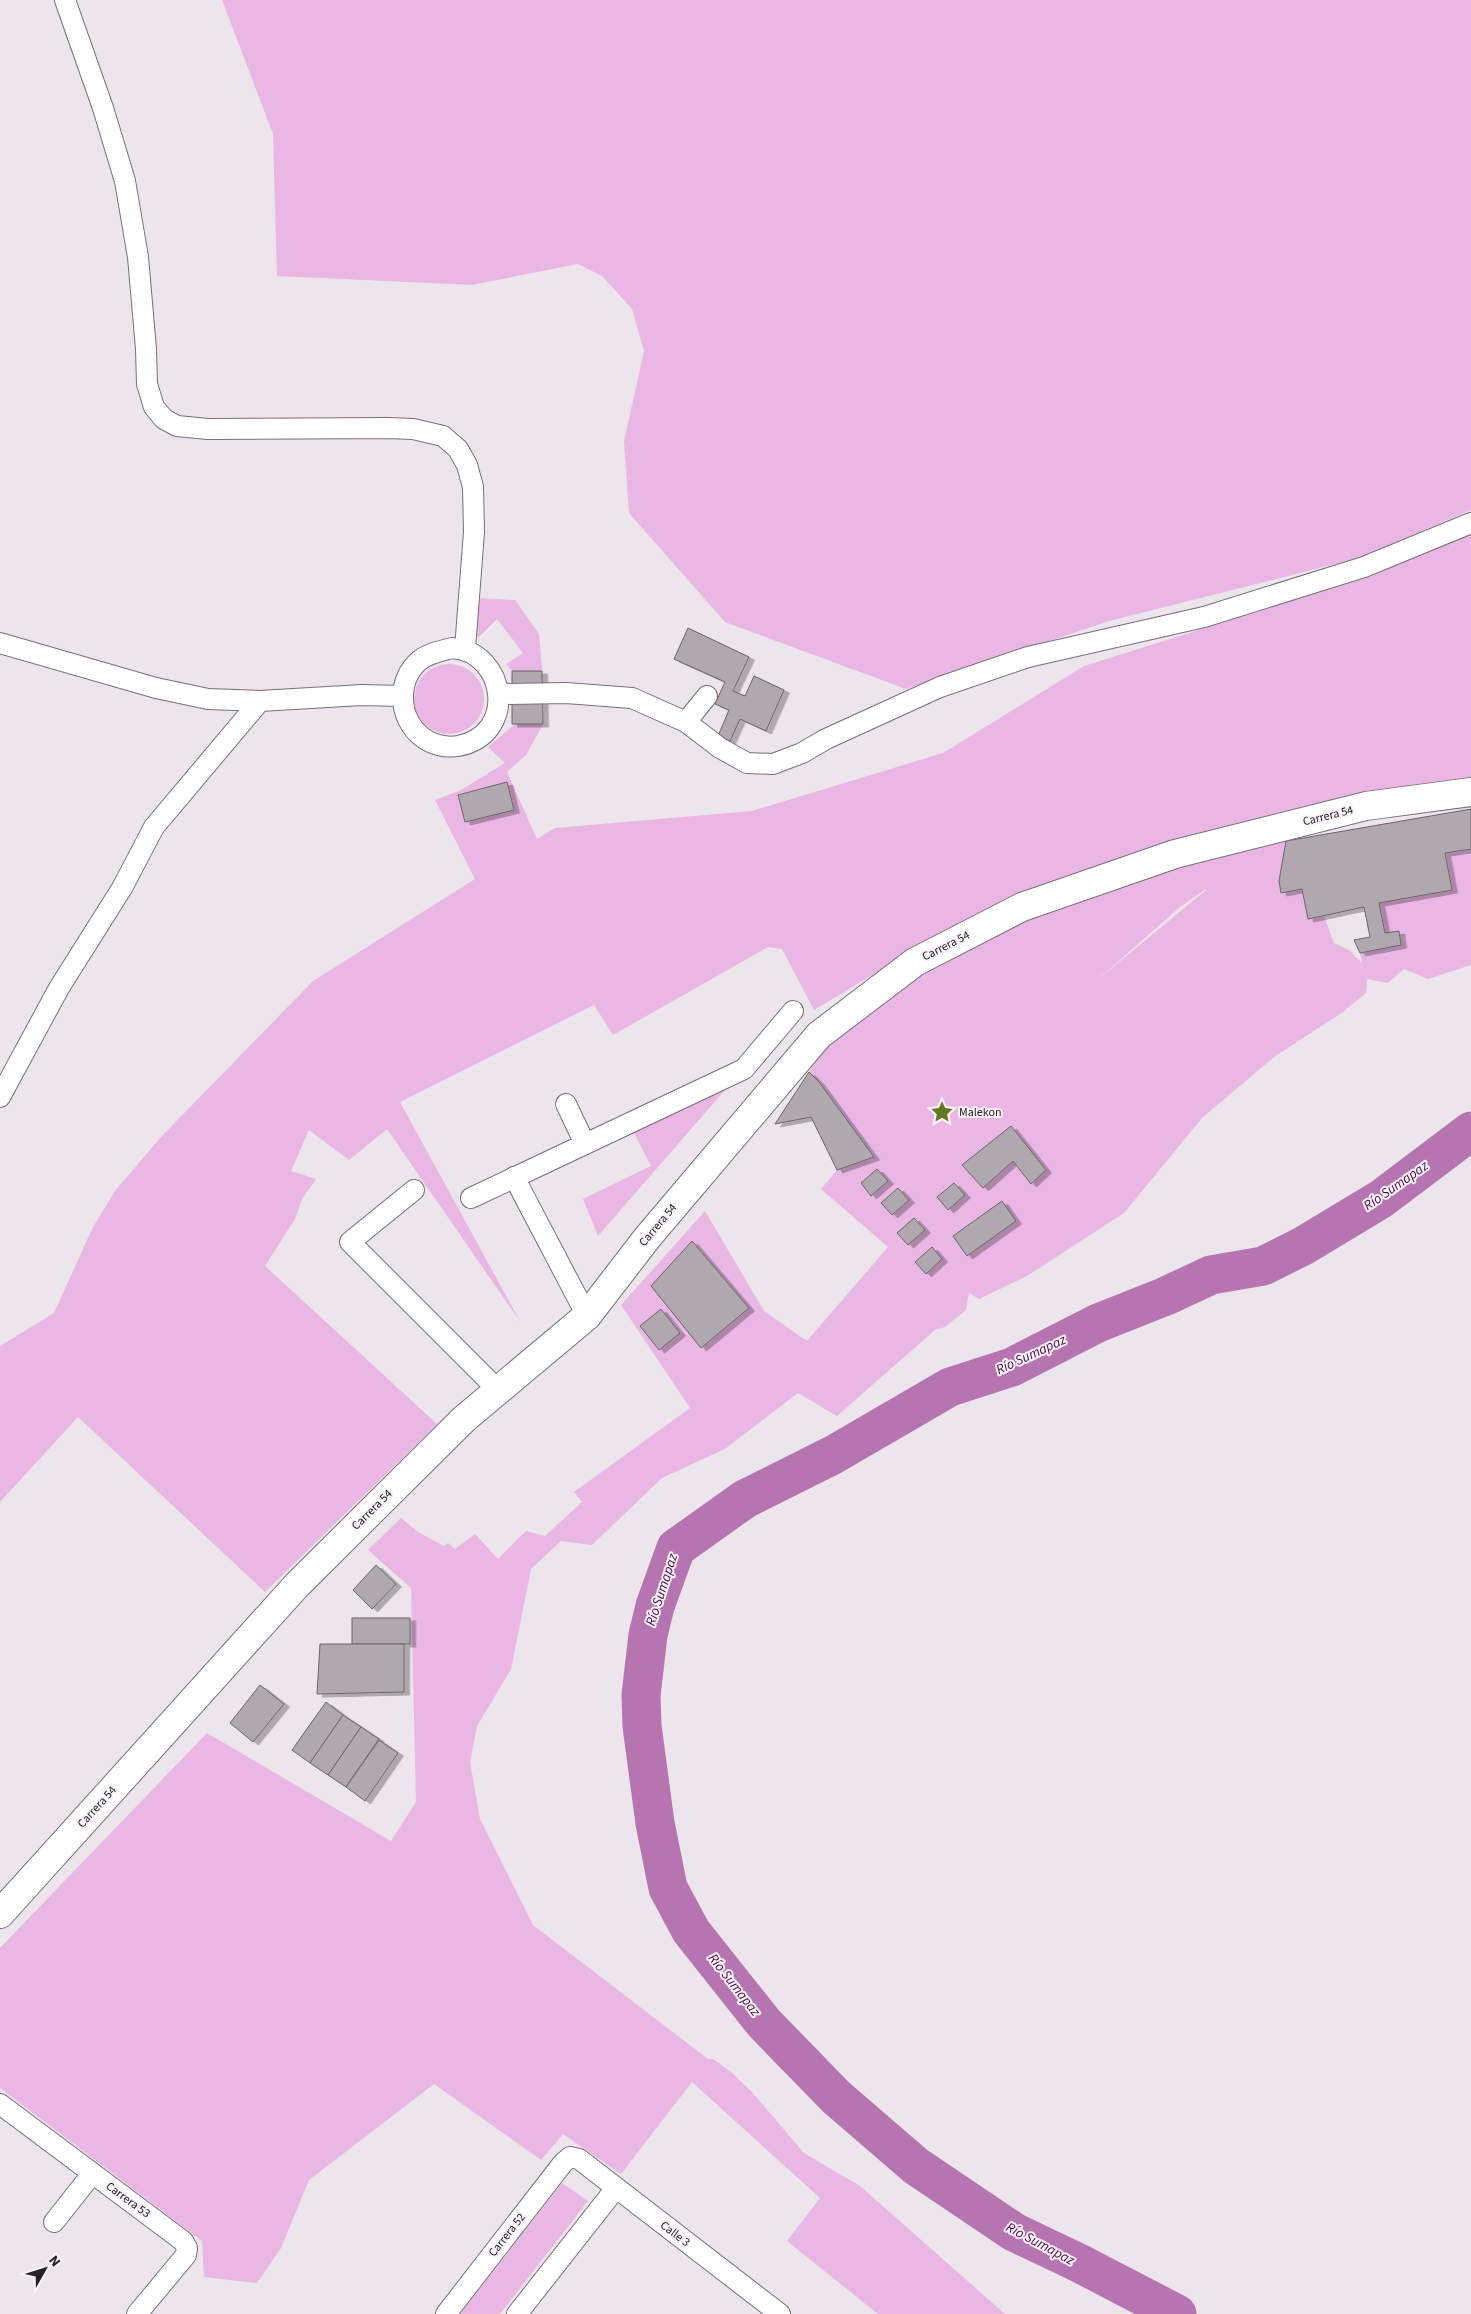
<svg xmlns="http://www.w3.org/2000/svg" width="1471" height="2314" font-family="'Source Sans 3',sans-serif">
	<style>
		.green { fill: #eab6e4; fill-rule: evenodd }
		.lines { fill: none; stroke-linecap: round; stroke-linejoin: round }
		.river { stroke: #b674b0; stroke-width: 39 }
		.building { fill: #afa8ae; stroke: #6b646a; filter: url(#shadow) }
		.minor-casing { stroke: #777076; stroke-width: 22 }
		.primary-casing { stroke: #777076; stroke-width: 30 }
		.minor { stroke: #fff; stroke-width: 20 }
		.primary { stroke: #fff; stroke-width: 28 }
		.labels { text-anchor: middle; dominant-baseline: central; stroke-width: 4; stroke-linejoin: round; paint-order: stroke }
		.street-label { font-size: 12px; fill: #242224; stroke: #faf2f8 }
		.poi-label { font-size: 12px; fill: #242224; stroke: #faf2f8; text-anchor: start }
		.water-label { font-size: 14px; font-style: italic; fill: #4a0c46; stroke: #faf2f8 }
	</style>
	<defs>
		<filter id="shadow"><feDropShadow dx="5.5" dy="3" stdDeviation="0" flood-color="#0004"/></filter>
	</defs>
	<rect width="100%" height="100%" fill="#ece5eb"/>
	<g class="green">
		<path d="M222,0H1471V510L1359,558L1109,621L906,689L725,622L629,513L624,441L644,351L632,309L602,276L578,264L472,285L277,276L273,134Z"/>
		<path d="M1471,531V778L1373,793L1187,837L1023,897L914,950L814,1010L782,949L768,947L613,1035L594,1005L400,1102L521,1323L387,1129L349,1160L309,1130L291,1171L316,1179L302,1199L295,1219L265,1266L437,1424L265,1592L78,1417L0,1502V1346L54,1313L93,1227L115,1191L160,1138L313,981L475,879L435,800L461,790L505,763L488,747L515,724H543L526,755L507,772L537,839L555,828L752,811L943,753L1084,666L1372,576Z"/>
		<path d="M470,598L515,600L539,634L542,671H512L506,664L523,653L497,619L479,637L468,629Z"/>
		<circle cx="449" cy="699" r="35"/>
		<path d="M1286,841L1279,881L1281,893L1302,889L1308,919L1324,916L1334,943L1349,950L1362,963L1360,953L1401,945L1399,931L1385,933L1379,903L1452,890L1445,853L1471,849V965L1428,979L1404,969L1388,983L1367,979L1366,993L1343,1012L1274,1057L1202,1118L1124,1213L1027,1276L979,1299L969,1293L966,1310L945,1327L935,1330L837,1416L798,1393L725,1449L662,1478L592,1545L561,1541L531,1569L511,1669L477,1726L470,1762L480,1819L533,1925L708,2059H713L731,2072L751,2091L804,2153L860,2186L1005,2314H878L787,2241L820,2198L692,2082L621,2174L563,2134L541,2160L434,2084L309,2180L281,2248L257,2283L204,2277L202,2241L0,2088V1948L207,1733L391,1841L416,1802L411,1588L368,1550L401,1518L418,1532L444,1546L448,1543L455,1549L475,1534L498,1559L526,1531L545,1536L582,1502L574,1492L690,1408L621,1305L705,1211L764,1311L807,1341L888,1247L821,1189L837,1170L874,1157L819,1082L809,1072L838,1028L914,969L986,934L1180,859ZM1206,889V890L1095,982L1180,907Z"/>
		<path d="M731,1083L598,1236L583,1199L651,1166L633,1131Z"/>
		<path d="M562,2183L588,2201L500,2314H460Z"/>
	</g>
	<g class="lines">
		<path class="river" d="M1177,2314L1079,2263L1014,2232L916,2166L836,2097L764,2023L691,1931L668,1888L655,1823L642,1726L641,1695L648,1635L655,1606L676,1548L745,1499L833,1455L950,1387L1012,1367L1098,1323L1166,1296L1211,1275L1263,1266L1303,1246L1381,1199L1471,1131"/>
	</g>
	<g class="building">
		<path d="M688,628L749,657L733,691L745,696L754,676L784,690L766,731L740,719L730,741L718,736L729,710L715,704L725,682L674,659Z"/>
		<path d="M512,671H542L543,724H512Z"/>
		<path d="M507,782L514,810L465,822L458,795Z"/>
		<path d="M1471,809V849L1445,853L1452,890L1379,903L1385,933L1399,931L1401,945L1360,953L1354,940L1370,937L1364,907L1308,919L1302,889L1281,893L1279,881L1286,841Z"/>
		<path d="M809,1072L819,1082L874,1157L837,1170L811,1117L775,1124Z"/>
		<path d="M1011,1126L1046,1170L1031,1184L1013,1161L983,1188L962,1165Z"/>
		<path d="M877,1169L888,1181L871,1196L861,1183Z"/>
		<path d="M954,1183L965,1195L948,1210L937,1197Z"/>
		<path d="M898,1188L909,1200L892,1215L881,1203Z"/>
		<path d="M1002,1201L1016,1221L967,1256L953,1236Z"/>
		<path d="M914,1218L925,1230L908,1245L897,1233Z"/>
		<path d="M692,1241L749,1308L701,1348L651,1286Z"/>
		<path d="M932,1247L942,1259L926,1274L915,1262Z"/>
		<path d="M661,1309L680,1333L659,1350L640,1326Z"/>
		<path d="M376,1565L396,1584L372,1609L353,1590Z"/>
		<rect x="352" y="1618" width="58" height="26"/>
		<path d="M320,1644H404V1692L317,1694Z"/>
		<path d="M260,1685L284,1704L253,1742L230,1723Z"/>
		<path d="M326,1702L343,1715L310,1763L292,1750Z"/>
		<path d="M343,1715L361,1727L328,1775L310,1763Z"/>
		<path d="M361,1727L379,1739L346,1787L328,1775Z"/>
		<path d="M379,1740L398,1753L365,1801L346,1787Z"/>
	</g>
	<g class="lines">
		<defs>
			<g id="minor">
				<path d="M65,0L103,108L125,181L138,257L146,349L147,384L154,407L164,419L177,426L208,429L388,428L413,429L443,436L458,449L467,465L473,487L474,532L465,649"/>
				<path d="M0,643L156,688L208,699L260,701L362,695L402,696"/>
				<path d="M452,648C507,652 518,735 458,746C446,748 432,745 422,737C398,718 396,680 420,660C429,653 441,651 452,648Z"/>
				<path d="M500,694L566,693L632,698L686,722L720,748L747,763L773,764L802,753L826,739L940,687L1028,657L1204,617L1364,567L1471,523"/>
				<path d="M686,722L707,696"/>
				<path d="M0,1097L59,988L122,888L154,827L260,701"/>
				<path d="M566,1104L585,1144"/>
				<path d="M514,1177L587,1316"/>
				<path d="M414,1190L350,1242L497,1389"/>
				<path d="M471,1198L744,1069L793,1011"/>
				<path d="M0,2104L183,2241L187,2248L186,2255L137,2314"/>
				<path d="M54,2222L92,2174"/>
				<path d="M446,2314L563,2163L570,2157L579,2159L780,2314"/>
				<path d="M517,2314L616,2188"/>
			</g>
			<path id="primary" d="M0,1914L297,1585L464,1419L587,1316L647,1238L819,1035L915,962L1022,907L1175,854L1366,806L1471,792"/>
		</defs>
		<use href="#minor" class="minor-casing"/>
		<use href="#primary" class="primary-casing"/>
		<use href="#minor" class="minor"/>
		<use href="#primary" class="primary"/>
	</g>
	<defs>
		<symbol id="sight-bare" viewBox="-9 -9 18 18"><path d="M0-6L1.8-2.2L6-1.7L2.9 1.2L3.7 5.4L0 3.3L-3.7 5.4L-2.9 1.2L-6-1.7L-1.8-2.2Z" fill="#657625" stroke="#faf2f8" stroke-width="2.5" paint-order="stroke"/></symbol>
	</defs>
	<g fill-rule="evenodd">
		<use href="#sight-bare" x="926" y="1096" width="32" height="32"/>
	</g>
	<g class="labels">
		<g class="street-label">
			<text transform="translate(1328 816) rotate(-14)">Carrera 54</text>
			<text transform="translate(946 946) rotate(-27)">Carrera 54</text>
			<text transform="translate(658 1225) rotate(-50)">Carrera 54</text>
			<text transform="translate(372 1510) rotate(-45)">Carrera 54</text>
			<text transform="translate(97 1807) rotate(-48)">Carrera 54</text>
			<text transform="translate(128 2200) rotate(36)">Carrera 53</text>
			<text transform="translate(675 2234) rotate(37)">Calle 3</text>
			<text transform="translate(507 2235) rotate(-52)">Carrera 52</text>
		</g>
		<g class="poi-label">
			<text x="959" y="1112">Malekon</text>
		</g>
		<g class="water-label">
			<text transform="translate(1396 1186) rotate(-35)">Río Sumapaz</text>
			<text transform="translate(1031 1355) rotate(-25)">Río Sumapaz</text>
			<text transform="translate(662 1590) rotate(-72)">Río Sumapaz</text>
			<text transform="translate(734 1985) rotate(52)">Río Sumapaz</text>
			<text transform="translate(1040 2244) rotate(28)">Río Sumapaz</text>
		</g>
	</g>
	<g transform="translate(45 2269) rotate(51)" stroke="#faf2f8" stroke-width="4" paint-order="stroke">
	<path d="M0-4L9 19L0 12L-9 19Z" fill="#242224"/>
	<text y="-8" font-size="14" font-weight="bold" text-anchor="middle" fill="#242224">N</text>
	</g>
</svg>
